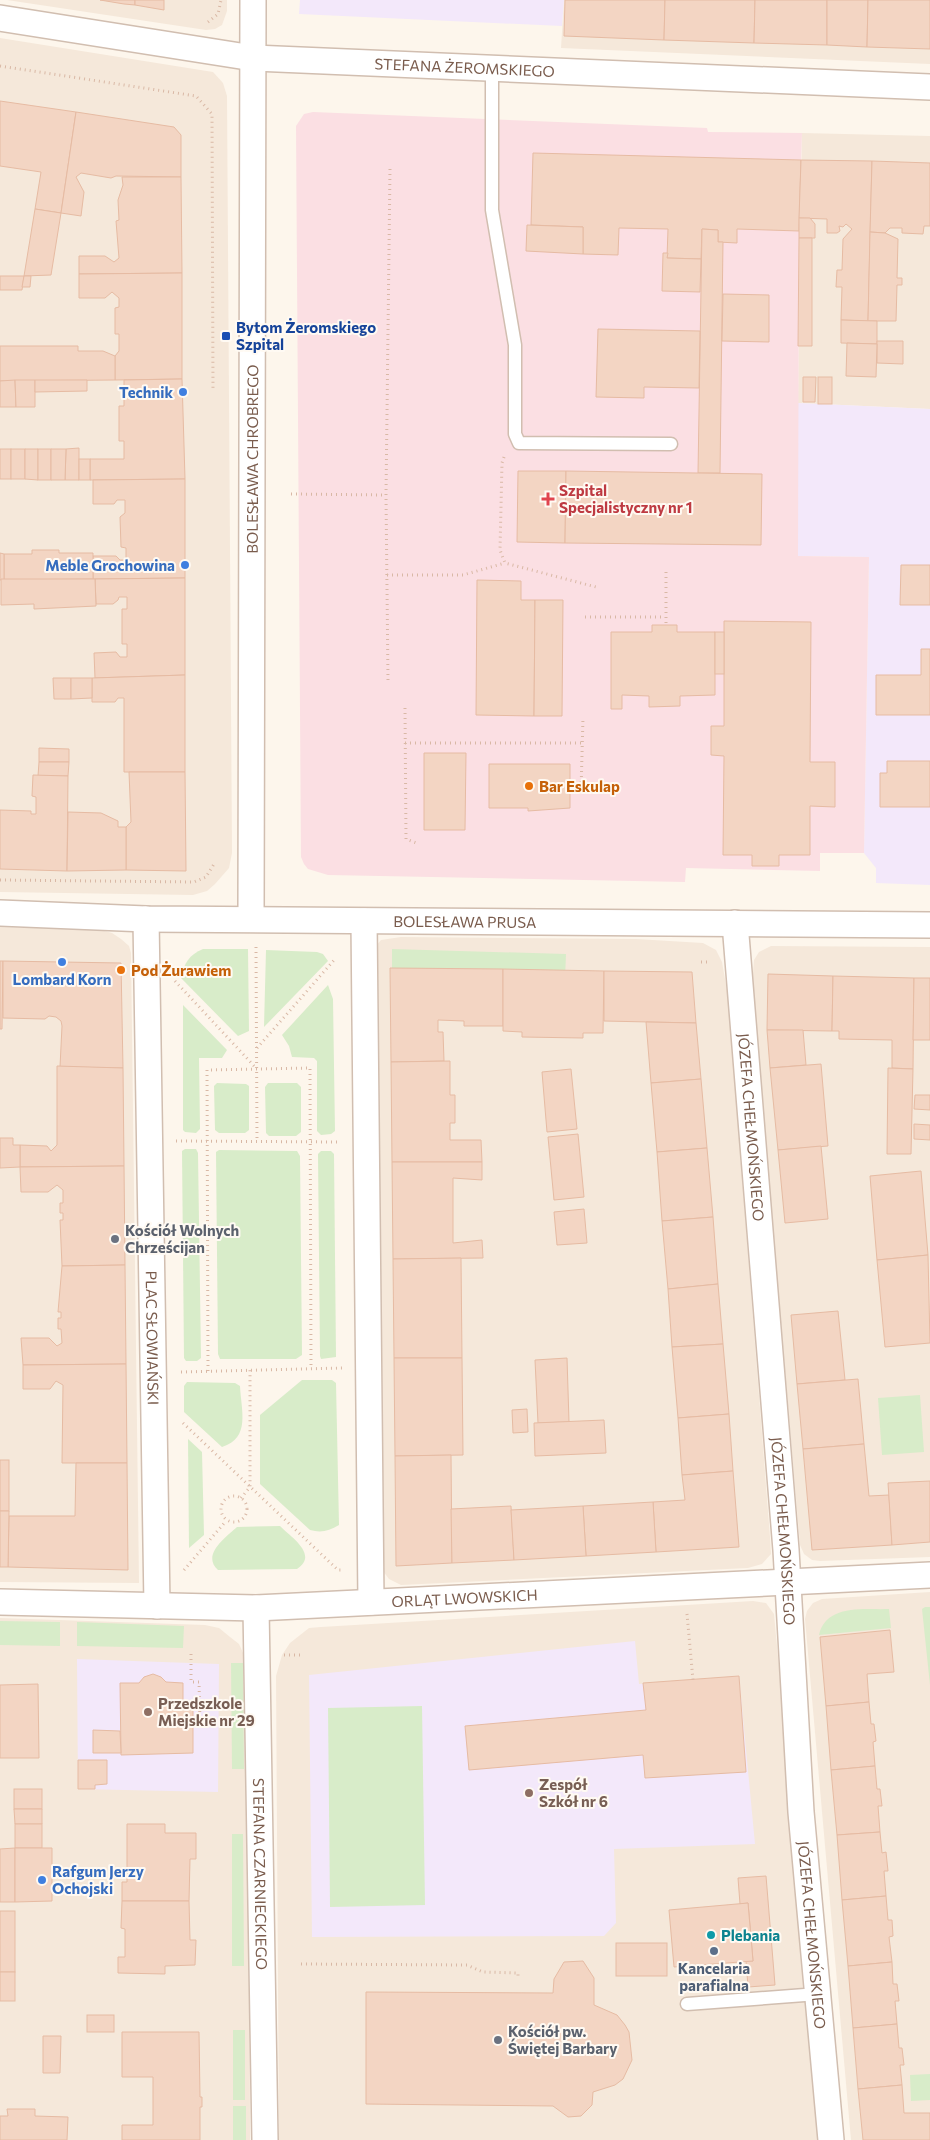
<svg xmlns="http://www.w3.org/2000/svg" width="930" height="2140" font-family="Commissioner,sans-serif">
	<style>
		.residential { fill: #f5e8da }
		.education { fill: #f3e8fa }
		.medical { fill: #fbdfe3 }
		.green { fill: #d8ecc9 }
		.building { fill: #f3d5c3; stroke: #e6bba3 }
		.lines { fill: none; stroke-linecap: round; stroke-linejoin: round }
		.lane-casing { stroke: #d1beb0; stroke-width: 15 }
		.street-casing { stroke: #d1beb0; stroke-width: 28 }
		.path { stroke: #d9b8a5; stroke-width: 3; stroke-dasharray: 1 4; stroke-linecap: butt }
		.lane { stroke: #fff; stroke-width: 12 }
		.street { stroke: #fff; stroke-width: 25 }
		.transit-dot { fill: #1a4fb4; stroke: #fffaf3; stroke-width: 2 }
		.shop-dot { fill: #3f7fe0; stroke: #fffaf3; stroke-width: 2 }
		.health-dot { fill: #e0444e; stroke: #fffaf3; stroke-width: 2 }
		.food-dot { fill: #e8710a; stroke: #fffaf3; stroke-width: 2 }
		.worship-dot { fill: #6b7280; stroke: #fffaf3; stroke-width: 2 }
		.education-dot { fill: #8d6e63; stroke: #fffaf3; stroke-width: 2 }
		.culture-dot { fill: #0f9aa8; stroke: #fffaf3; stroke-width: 2 }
		.service-dot { fill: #5c6f8a; stroke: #fffaf3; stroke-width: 2 }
		.labels { text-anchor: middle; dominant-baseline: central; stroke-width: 4; stroke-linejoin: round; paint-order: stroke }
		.street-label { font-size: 15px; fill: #7a5c4d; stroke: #fffaf3 }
		.transit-label { font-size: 15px; font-weight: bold; fill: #164399; stroke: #fffaf3; text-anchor: start }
		.shop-label { font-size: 15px; font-weight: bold; fill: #366cbe; stroke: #fffaf3; text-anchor: end }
		.health-label { font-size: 15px; font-weight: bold; fill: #be3a42; stroke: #fffaf3; text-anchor: start }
		.food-label { font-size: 15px; font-weight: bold; fill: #c56008; stroke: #fffaf3; text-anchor: start }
		.worship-label { font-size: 15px; font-weight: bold; fill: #5b616d; stroke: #fffaf3; text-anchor: start }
		.education-label { font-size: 15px; font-weight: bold; fill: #785e54; stroke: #fffaf3; text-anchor: start }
		.culture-label { font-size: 15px; font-weight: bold; fill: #0d838f; stroke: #fffaf3; text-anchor: start }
		.service-label { font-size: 15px; font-weight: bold; fill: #4e5e75; stroke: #fffaf3 }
	</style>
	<rect width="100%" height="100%" fill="#fdf6ec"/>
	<g class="residential">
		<path d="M7,0H227V11L222,25L215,29L206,30Z"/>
		<path d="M564,0H930V64L561,48Z"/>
		<path d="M0,38L213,72L223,83L227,96L232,853L229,868L215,884L207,891L193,895L0,892Z"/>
		<path d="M802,133L930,136V409L798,403Z"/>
		<path d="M0,927L97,929L112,933L121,939L129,946L131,953L139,1583L0,1582Z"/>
		<path d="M401,937L636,939L703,943L716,950L722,962L728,996L770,1537L771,1554L762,1564L748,1568L401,1585L389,1579L383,1571L372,969L375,947L381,940Z"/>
		<path d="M771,946L930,947V1557L820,1561L812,1560L804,1554L800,1545L752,985L754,960L759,952Z"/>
		<path d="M930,1592V2140H851L805,1619L807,1611L813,1603L822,1599Z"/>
		<path d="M753,1601L766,1603L774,1614L823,2140H279L276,1676L282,1655L290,1643L309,1628L321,1627Z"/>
		<path d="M0,1618L205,1625L219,1628L230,1637L239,1644L244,1655L249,1808L250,2140H0Z"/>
	</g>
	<g class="education">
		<path d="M300,0H564L562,26L299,14Z"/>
		<path d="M798,403L930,409V885L876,883V868L864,853L869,557L798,556Z"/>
		<path d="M635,1641L639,1684L739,1676L755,1844L614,1849L616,1923L604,1936L312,1937L309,1675Z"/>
		<path d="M77,1659L219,1664L218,1792L78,1789Z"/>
	</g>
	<path class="medical" d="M313,112L707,128L708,132L802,133L799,231L798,556L869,557L864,853H820V871L686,868L685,882L328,875L308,869L304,864L301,857L296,126L304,114Z"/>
	<g class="green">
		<path d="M203,949H248L249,1031L238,1036L181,978C184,963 189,955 203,949Z"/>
		<path d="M392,949L566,954L565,979L392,975Z"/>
		<path d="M266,950L317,952L323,954L328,961L264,1027Z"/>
		<path d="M328,985L333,999L335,1131L331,1134L321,1135L317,1131V1061L314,1058L292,1057L289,1046L282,1035Z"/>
		<path d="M183,1005L227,1050L222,1058H199L200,1129L196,1133L185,1132L183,1130Z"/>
		<path d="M217,1083L246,1084L249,1086V1130L245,1133H219L215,1130L214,1086Z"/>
		<path d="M268,1083H297L301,1087V1132L296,1136H269L266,1133L265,1087Z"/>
		<path d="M185,1149H196L198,1153L201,1358L197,1361H186L184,1358L182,1151Z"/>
		<path d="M219,1150L297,1151L300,1156L302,1355L296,1359H220L218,1354L216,1152Z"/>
		<path d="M321,1151H331L334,1154L336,1357L321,1359L320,1356L318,1154Z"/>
		<path d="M302,1380H332L336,1383L339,1525C329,1531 321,1533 310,1530L260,1484V1415Z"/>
		<path d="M187,1382L235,1383L240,1386C241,1410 251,1438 222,1447L184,1412V1386Z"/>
		<path d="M920,1395L924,1452L882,1455L878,1398Z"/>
		<path d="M188,1439L202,1452L204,1535L189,1548Z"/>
		<path d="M280,1526C291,1537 319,1555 297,1569L218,1570C201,1555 226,1537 237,1527Z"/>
		<path d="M925,1607H930V1685L922,1609Z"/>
		<path d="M889,1609L891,1628L819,1635C826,1604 864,1610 889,1609Z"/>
		<path d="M0,1621L60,1622V1646L0,1645Z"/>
		<path d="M77,1622L184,1626L183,1648L77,1646Z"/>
		<path d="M231,1663H243L244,1769H232Z"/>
		<path d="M422,1706L425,1905L330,1907L328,1708Z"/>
		<path d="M232,1834H243L244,1966H232Z"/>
		<rect x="233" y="2030" width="12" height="70"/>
		<path d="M930,2074V2100L911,2101L910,2075Z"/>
		<rect x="233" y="2106" width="13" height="34"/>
	</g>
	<g class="building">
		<path d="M100,0H135V5L124,4Z"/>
		<path d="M135,0H164V10L135,5Z"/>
		<path d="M565,0H665L664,40L564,36Z"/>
		<path d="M665,0H755L754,43L664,40Z"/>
		<path d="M755,0H827V45L754,43Z"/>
		<path d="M827,0H868L867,47L827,45Z"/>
		<path d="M868,0H930V49L867,47Z"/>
		<path d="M0,101L76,112L61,213L35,209L41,172L0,166Z"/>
		<path d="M76,112L174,127L181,135V177L116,176L111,178L81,173L76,177L84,192L81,216L61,213Z"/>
		<path d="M533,153L801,160L799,231L737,229V243L718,242V230L702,229L701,259L667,258L668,229L619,228L618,255L583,254V227L531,225Z"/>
		<path d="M801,160L872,161L868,321L841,320L842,287H836L837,270H842L843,239L852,229L846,224L843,227L839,226L840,231L837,233H827V219L799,218Z"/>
		<path d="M872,161L930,163V226H924L923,234L902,233V228H890L885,233L870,232Z"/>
		<path d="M122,177H181L182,273L79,274V256H105L114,262L119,258L116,221L119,220L118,200L123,185Z"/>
		<path d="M35,209L61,213L51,275L24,276Z"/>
		<path d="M799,218H810L815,224V238H799Z"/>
		<path d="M527,225L583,227V254L526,251Z"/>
		<path d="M702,229L718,230V242H723L720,473H698Z"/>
		<path d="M870,232L885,233L898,239L897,278H902V285H897L896,321H868Z"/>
		<path d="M799,238H812V346H798Z"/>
		<path d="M663,253H668L667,258L701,259L700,292L662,291Z"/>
		<path d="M182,273V379L115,380V356L119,351V334H115V308L119,307V298L112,292L105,298H79V274Z"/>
		<path d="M0,276H24L22,290H0Z"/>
		<path d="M24,276H31L30,287H22Z"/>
		<path d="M723,294L769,295V342L722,341Z"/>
		<path d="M841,320L877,321V344L841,343Z"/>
		<path d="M598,329L700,331L699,388L644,387V398L596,397Z"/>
		<path d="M877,341H903V364L877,363Z"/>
		<path d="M847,343L877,344L876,377L846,376Z"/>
		<path d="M0,346H78V351H103L115,356V380L0,381Z"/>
		<path d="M803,377H816L815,402H803Z"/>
		<rect x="818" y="377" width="14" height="27"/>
		<path d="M182,379L185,479L90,480V459H124V441H119V406H124V380Z"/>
		<path d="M15,380L16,407H0V381Z"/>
		<path d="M15,380H35V407H16Z"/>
		<path d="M35,380H87V391L35,392Z"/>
		<path d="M79,448V480H65L66,449Z"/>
		<rect x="0" y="449" width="11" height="30"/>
		<rect x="11" y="449" width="14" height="30"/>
		<path d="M25,449H38V480L25,479Z"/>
		<rect x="38" y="449" width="13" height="31"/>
		<path d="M51,449H66L65,480H51Z"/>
		<rect x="79" y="459" width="11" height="21"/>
		<path d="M518,471H566L565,543L517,542Z"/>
		<path d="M566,471L762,474L761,545L565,543Z"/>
		<path d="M185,479V578L93,579V556H116L120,560H126V548L121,547L120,517L125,513V500H117L114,504H93V480Z"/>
		<path d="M32,550H59V553H93V579L4,580V554H32Z"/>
		<path d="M0,553L4,554V580H0Z"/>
		<path d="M901,565H930V605H900Z"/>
		<path d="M185,578V675L95,678L94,653L116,652L120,657H127V644H122V609H127V597H119L118,600L113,604H96L95,579Z"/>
		<path d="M1,579H95L96,606L34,609V604L1,605Z"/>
		<path d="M477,580L521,581V600H535L534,716L476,715Z"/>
		<path d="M535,600H563L562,716H534Z"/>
		<path d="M724,621L811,622L810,762H835V807L810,806V855H779V866H752V855H723L724,756L711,755V726H724Z"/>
		<path d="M652,625H677V632H715V695L680,696V706L649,707V696L622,695V709H611V632H652Z"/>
		<rect x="715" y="632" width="9" height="42"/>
		<path d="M921,649H930V715H876V675H921Z"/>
		<path d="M185,675V772H124V698H118L115,702H92V678Z"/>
		<path d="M53,678H71V699H54Z"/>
		<path d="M71,678H92V698L71,699Z"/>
		<path d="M39,748L69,749V762H39Z"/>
		<path d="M424,753H466L465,830H424Z"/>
		<path d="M887,761H930V807H880V773H887Z"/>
		<path d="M39,762H69L68,776H38Z"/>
		<path d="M489,764H570V808L528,811V808H489Z"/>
		<path d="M129,772H185L186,871L126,870V827L131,822Z"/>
		<path d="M33,775L68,776L67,871L0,869V810L31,811V814H36V797L32,796Z"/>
		<path d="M68,812L101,813L118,821V827H126V870L67,871Z"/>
		<path d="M0,961H3L2,1029H0Z"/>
		<path d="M3,961L121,963L123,1068L60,1067L62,1026L61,1021L56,1017L49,1016L45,1019L3,1018Z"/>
		<path d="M390,968L503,969V1026H464V1021L438,1020V1032H443L444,1061L391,1062Z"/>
		<path d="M503,969L604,971L603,1033H583V1038L522,1037V1032L503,1031Z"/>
		<path d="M604,971L692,972L696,1023L604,1021Z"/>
		<path d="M768,974L833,976L832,1031L767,1030Z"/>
		<path d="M833,976L914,978L913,1069L892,1068V1040L839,1039V1031H832Z"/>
		<path d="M914,978H930V1040H913Z"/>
		<path d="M646,1022L696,1023L701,1079L651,1083Z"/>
		<path d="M767,1030H803L806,1065L770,1068Z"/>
		<path d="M450,1061V1095H455V1123H450V1140H481L482,1162H392L391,1062Z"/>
		<path d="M821,1064L828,1146L778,1150L770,1068Z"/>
		<path d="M57,1066L123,1068L124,1166L20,1167V1145L47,1146L51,1151L57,1145Z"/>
		<path d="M888,1068L913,1069L911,1154H887Z"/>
		<path d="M571,1069L577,1129L547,1132L542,1072Z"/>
		<path d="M701,1079L707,1148L657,1152L651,1083Z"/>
		<path d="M915,1095H930V1110L914,1109Z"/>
		<path d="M914,1124L930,1125V1140L914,1139Z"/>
		<path d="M578,1134L584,1197L554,1200L548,1137Z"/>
		<path d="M0,1138H13V1145H20V1167L0,1168Z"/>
		<path d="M821,1146L828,1219L785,1223L778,1150Z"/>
		<path d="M707,1148L713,1217L662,1221L657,1152Z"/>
		<path d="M392,1162H482V1180L453,1178V1243L482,1240L483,1258L393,1259Z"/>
		<path d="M124,1166L125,1265L62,1266L60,1220H63V1213H60V1203H63V1190L57,1185L48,1192H21L20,1167Z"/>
		<path d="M921,1171L928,1255L877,1260L870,1176Z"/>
		<path d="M584,1209L587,1243L557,1245L554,1212Z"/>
		<path d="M713,1217L718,1284L668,1289L662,1221Z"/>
		<path d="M928,1255L930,1343L885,1347L877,1260Z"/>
		<path d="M461,1258L462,1358H394L393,1259Z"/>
		<path d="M125,1265L126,1364L23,1365L21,1338H49L57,1346L62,1343L61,1329H58V1318H61V1312H58L62,1266Z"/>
		<path d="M718,1284L723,1344L672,1347L668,1289Z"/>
		<path d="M838,1311L845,1380L797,1384L791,1315Z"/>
		<path d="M723,1344L729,1414L678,1418L672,1347Z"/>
		<path d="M394,1358H462L463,1455L395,1456Z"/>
		<path d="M567,1358L569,1422L538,1423L535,1360Z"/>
		<path d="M126,1364L127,1463H62L63,1385L56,1381L50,1389H23V1365Z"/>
		<path d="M858,1379L864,1444L803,1449L797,1384Z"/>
		<path d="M527,1409L528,1432L513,1433L512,1410Z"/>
		<path d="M729,1414L733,1471L682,1475L678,1418Z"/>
		<path d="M604,1420L606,1453L535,1456L534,1423Z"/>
		<path d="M864,1444L869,1496L889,1495L892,1545L812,1550L803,1449Z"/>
		<path d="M451,1455L452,1563L396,1566L395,1456Z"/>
		<rect x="0" y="1460" width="9" height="51"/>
		<path d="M76,1463H127L128,1570L8,1567L9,1516H75Z"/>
		<path d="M733,1471L739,1547L656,1552L653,1502L685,1500L682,1475Z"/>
		<path d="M930,1481V1542L892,1545L888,1483Z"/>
		<path d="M653,1502L656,1552L586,1556L583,1506Z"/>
		<path d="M511,1506L514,1560L452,1563L451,1509Z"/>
		<path d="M583,1506L586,1556L514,1560L511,1510Z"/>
		<path d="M0,1511H9L8,1567H0Z"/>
		<path d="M890,1630L894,1672L867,1674L869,1702L826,1706L820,1637Z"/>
		<path d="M153,1674L161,1677L166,1682L183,1683V1703H193V1753L121,1755L120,1683H139L144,1677Z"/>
		<path d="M739,1676L746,1772L645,1778L643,1755L469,1770L465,1726L646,1710L643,1683Z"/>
		<path d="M38,1684L39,1758H0V1685Z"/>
		<path d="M869,1702L871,1724H874L876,1741L873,1742L875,1766L831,1770L826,1706Z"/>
		<path d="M93,1730L120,1731L121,1753H93Z"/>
		<path d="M78,1760H107V1784L95,1785V1789H78Z"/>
		<path d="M875,1766L877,1789H880L882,1806H878L880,1832L837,1835L831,1770Z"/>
		<rect x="14" y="1789" width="28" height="20"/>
		<path d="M14,1809H42V1824H15Z"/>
		<rect x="15" y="1824" width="27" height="24"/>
		<path d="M127,1824H165V1833H196V1859H190L189,1901H122V1882H127Z"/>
		<path d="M880,1832L882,1853L886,1852L888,1871H884L886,1896L842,1900L837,1835Z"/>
		<path d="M15,1848V1902H0V1849Z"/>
		<path d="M15,1848H52V1901L15,1902Z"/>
		<path d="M766,1876L775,1985L748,1987L746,1961H753L748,1903L740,1904L738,1878Z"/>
		<path d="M886,1896L888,1920H892L893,1936L889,1937L892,1962L848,1966L842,1900Z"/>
		<path d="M122,1901H189L190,1940H196L195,1965L165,1966V1974L118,1973V1957H125V1929L121,1928Z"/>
		<path d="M748,1903L753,1961L674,1967L669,1910Z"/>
		<rect x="0" y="1911" width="15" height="61"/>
		<rect x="616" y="1943" width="51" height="33"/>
		<path d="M583,1961L594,1978V2005L617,2015L625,2025L629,2032L632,2060L623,2079L615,2085L593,2092L592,2105L581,2116L568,2117L553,2106L366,2104V1992L553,1993L554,1979L564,1962Z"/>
		<path d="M892,1962L893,1984H897L899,2001H895L897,2024L853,2028L848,1966Z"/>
		<rect x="0" y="1972" width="15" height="29"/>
		<rect x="87" y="2015" width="27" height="17"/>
		<path d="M897,2024L899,2048H902L904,2065H900L902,2085L858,2089L853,2028Z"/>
		<path d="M122,2032H199L200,2097H202V2107H200V2140H122V2125H153V2077H122Z"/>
		<path d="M43,2036H61L60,2073H43Z"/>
		<path d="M902,2085L904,2113H930V2140H863L858,2089Z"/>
		<path d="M7,2109H35V2116L68,2117L67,2140H0V2116H8Z"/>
	</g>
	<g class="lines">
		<defs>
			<g id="lane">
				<path d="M492,69V210L515,345V434L519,443L671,444"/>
				<path d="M687,2004L818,1994"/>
			</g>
			<g id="street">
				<path id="s1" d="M0,18L253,58L930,87"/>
				<path id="s2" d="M0,913L146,919L930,925"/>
				<path id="s3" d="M146,919L157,1606"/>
				<path id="s4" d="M251,919L253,0"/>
				<path d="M364,921L371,1602"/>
				<path id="s5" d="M735,923L786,1550L801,1812L831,2140"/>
				<path id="s6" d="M0,1602L256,1608L930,1575"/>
				<path id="s7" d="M256,1608L265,2140"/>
			</g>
		</defs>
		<use href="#lane" class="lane-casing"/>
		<use href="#street" class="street-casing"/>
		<g class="path">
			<path d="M208,22L218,14L221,0"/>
			<path d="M0,66L196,96L212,114L213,391"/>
			<path d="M504,457L502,463L500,550L505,563L596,587"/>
			<path d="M291,494L386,495"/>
			<path d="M666,572V626"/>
			<path d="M387,575H463L505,563"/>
			<path d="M585,617H665"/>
			<path d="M388,680L386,495L390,168"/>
			<path d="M405,708L406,839L419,844"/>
			<path d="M405,743H582"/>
			<path d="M581,792L583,717"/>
			<path d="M0,880L194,882L206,877L214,864"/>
			<path d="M256,947L257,1141"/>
			<path d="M701,962H711"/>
			<path d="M175,981L256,1068"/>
			<path d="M257,1048L336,958"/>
			<path d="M176,1141L340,1142"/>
			<path d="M208,1371L207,1070L310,1068L311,1369"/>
			<path d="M181,1372L342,1368"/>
			<path d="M183,1423L338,1570H343"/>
			<circle cx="234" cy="1509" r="13"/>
			<path d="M241,1498L250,1487V1370"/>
			<path d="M184,1570L226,1521"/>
			<path d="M687,1614L693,1680"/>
			<path d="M191,1654V1682H199L200,1722H193"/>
			<path d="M284,1655H300"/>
			<path d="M301,1964L467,1965L483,1972L518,1973V1978"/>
		</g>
		<use href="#lane" class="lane"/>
		<use href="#street" class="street"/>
	</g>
	<rect class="transit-dot" x="221" y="331" width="10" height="10" rx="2.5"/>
	<g class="shop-dot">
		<circle cx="183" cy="392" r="5"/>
		<circle cx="185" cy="565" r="5"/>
		<circle cx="62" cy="962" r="5"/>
		<circle cx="42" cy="1880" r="5"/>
	</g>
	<path class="health-dot" d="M545.5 491.5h5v5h5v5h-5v5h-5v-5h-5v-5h5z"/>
	<g class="food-dot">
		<circle cx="529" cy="786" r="5"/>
		<circle cx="121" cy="970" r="5"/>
	</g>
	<g class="worship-dot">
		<circle cx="115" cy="1239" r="5"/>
		<circle cx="498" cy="2040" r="5"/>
	</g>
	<g class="education-dot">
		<circle cx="148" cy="1712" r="5"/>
		<circle cx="529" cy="1793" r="5"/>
	</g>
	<circle class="culture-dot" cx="711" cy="1935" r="5"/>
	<circle class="service-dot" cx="714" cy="1951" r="5"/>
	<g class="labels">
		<g class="street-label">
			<text stroke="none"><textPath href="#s1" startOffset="468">STEFANA ŻEROMSKIEGO</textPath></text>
			<text stroke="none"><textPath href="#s4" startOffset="460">BOLESŁAWA CHROBREGO</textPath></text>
			<text stroke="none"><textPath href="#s2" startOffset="465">BOLESŁAWA PRUSA</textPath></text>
			<text stroke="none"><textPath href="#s5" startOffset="205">JÓZEFA CHEŁMOŃSKIEGO</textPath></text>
			<text stroke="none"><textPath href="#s3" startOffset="419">PLAC SŁOWIAŃSKI</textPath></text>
			<text stroke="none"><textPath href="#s5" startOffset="610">JÓZEFA CHEŁMOŃSKIEGO</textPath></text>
			<text stroke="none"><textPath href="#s6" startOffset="465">ORLĄT LWOWSKICH</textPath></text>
			<text stroke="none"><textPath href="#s7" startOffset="266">STEFANA CZARNIECKIEGO</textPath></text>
			<text stroke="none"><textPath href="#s5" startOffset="1015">JÓZEFA CHEŁMOŃSKIEGO</textPath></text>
		</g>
		<g class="transit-label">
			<text x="236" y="327">Bytom Żeromskiego<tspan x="236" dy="17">Szpital</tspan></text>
		</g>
		<g class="shop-label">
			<text x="173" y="392">Technik</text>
			<text x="175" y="565">Meble Grochowina</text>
			<text x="62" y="979" text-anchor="middle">Lombard Korn</text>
			<text x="52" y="1871" text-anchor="start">Rafgum Jerzy<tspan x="52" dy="17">Ochojski</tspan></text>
		</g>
		<g class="health-label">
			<text x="559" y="490">Szpital<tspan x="559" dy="17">Specjalistyczny nr 1</tspan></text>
		</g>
		<g class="food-label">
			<text x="539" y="786">Bar Eskulap</text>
			<text x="131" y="970">Pod Żurawiem</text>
		</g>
		<g class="worship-label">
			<text x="125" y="1230">Kościół Wolnych<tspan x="125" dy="17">Chrześcijan</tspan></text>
			<text x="508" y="2031">Kościół pw.<tspan x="508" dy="17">Świętej Barbary</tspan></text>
		</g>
		<g class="education-label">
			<text x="158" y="1703">Przedszkole<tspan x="158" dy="17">Miejskie nr 29</tspan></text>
			<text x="539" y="1784">Zespół<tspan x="539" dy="17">Szkół nr 6</tspan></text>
		</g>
		<g class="culture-label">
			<text x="721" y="1935">Plebania</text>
		</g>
		<g class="service-label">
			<text x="714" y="1968">Kancelaria<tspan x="714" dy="17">parafialna</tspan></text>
		</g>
	</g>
</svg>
